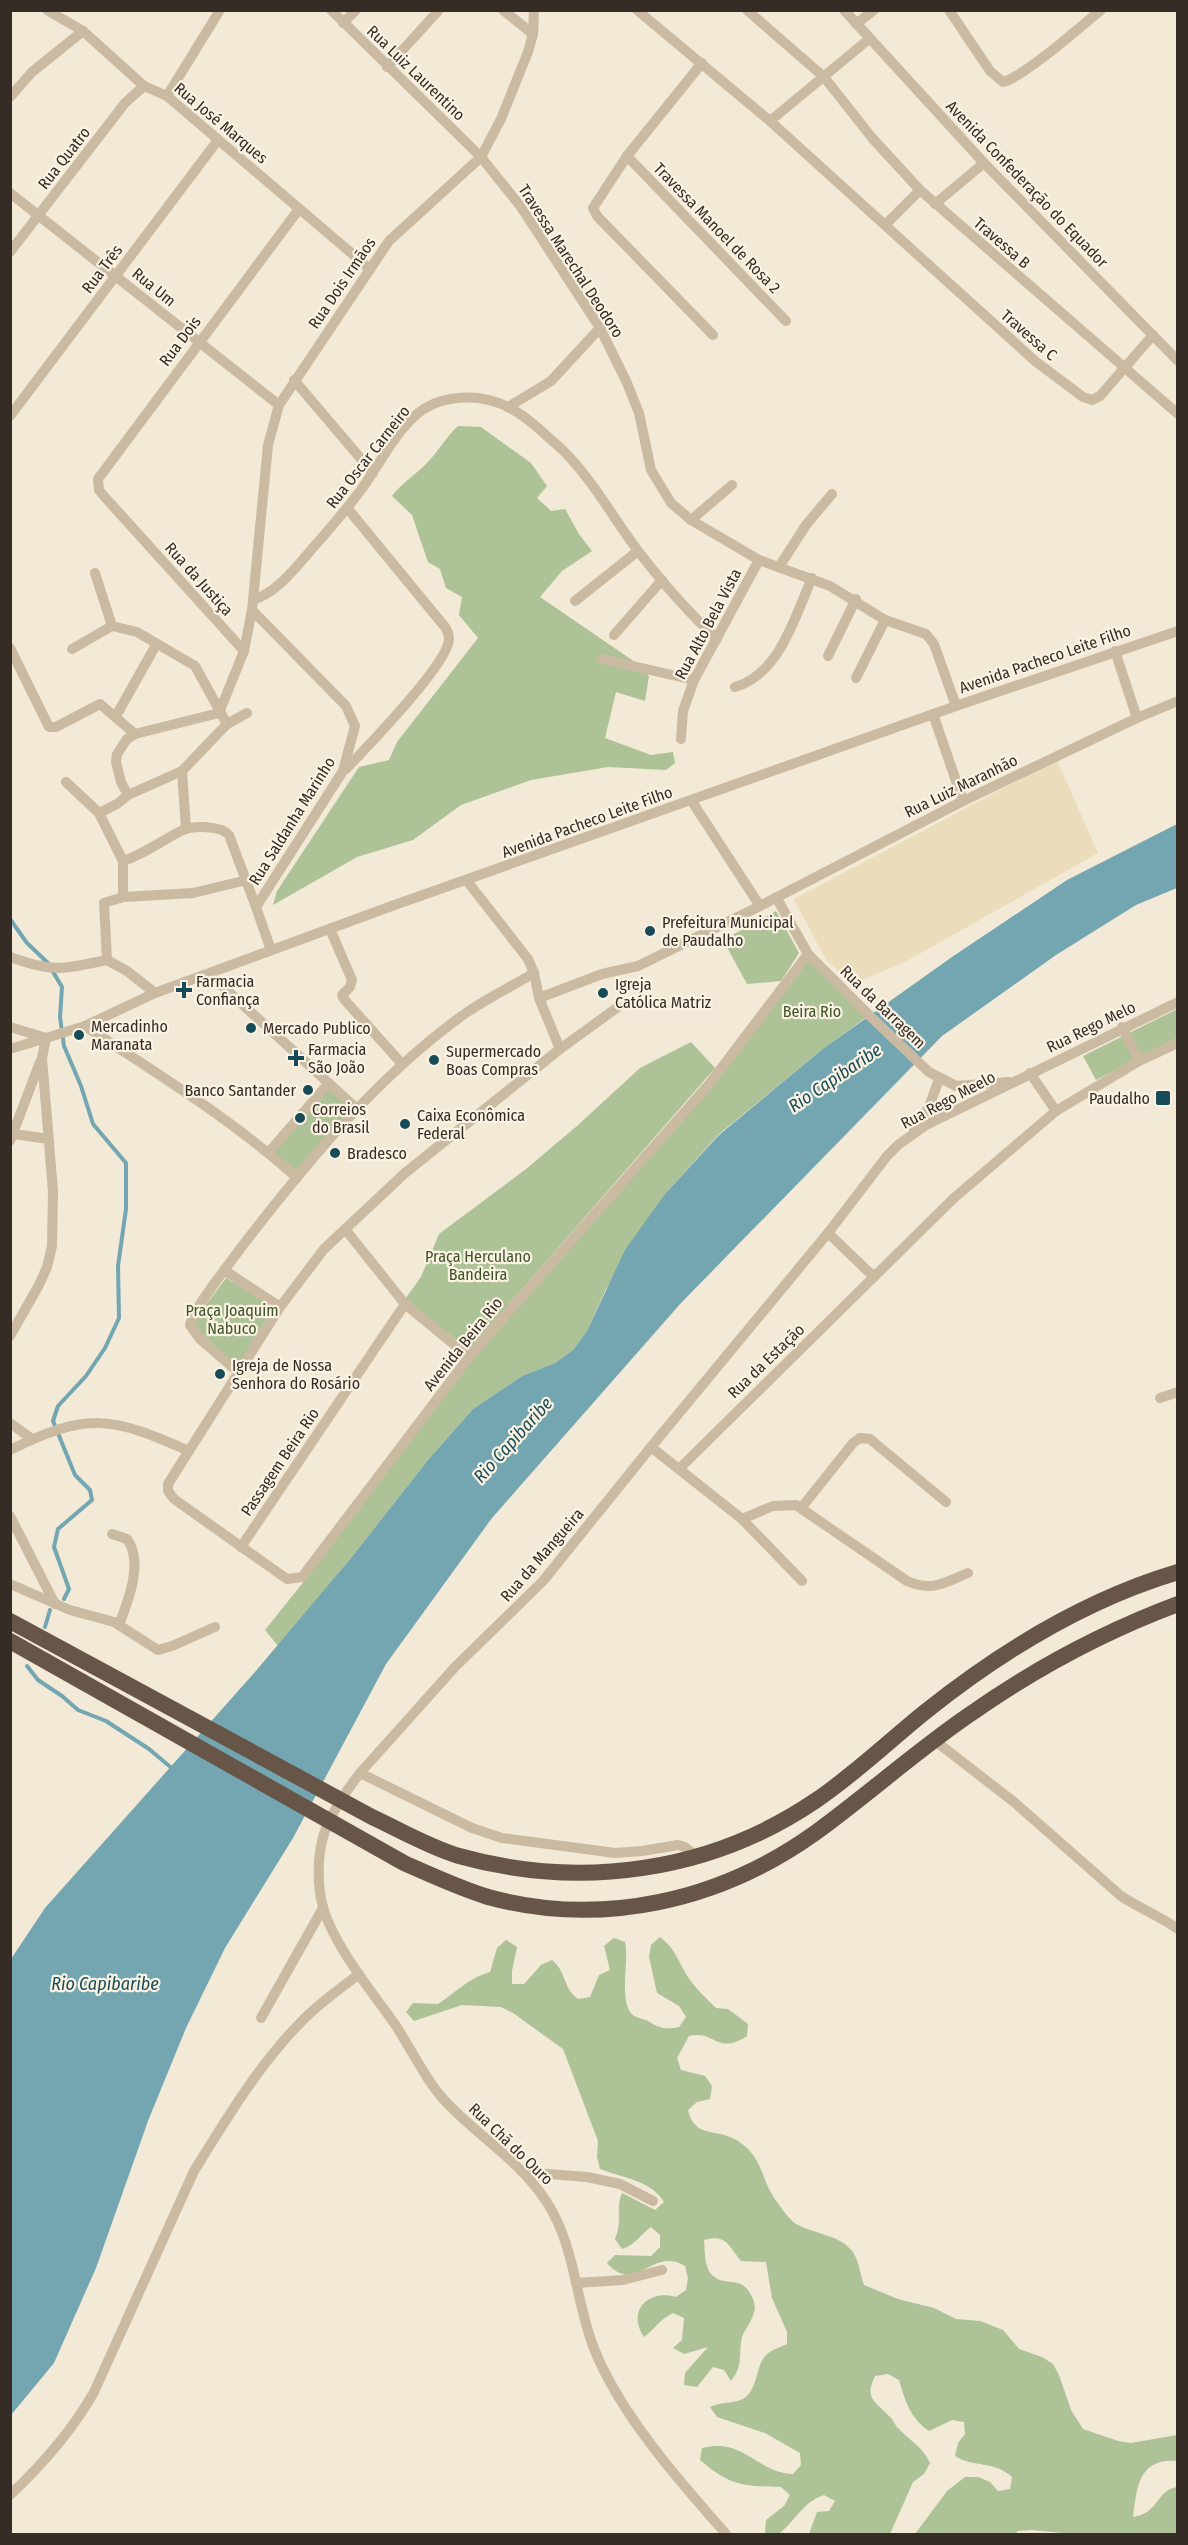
<svg xmlns="http://www.w3.org/2000/svg" width="1188" height="2545" font-family="'Fira Sans Condensed',sans-serif">
	<style>
		.green { fill: #adc296 }
		.plaza { fill: #ebddbc }
		.water { fill: #73a6b1 }
		.lines { fill: none; stroke-linecap: round; stroke-linejoin: round }
		.stream { stroke: #73a6b1; stroke-width: 4 }
		.minor { stroke: #cbbaa2; stroke-width: 10 }
		.trunk { stroke: #675648; stroke-width: 16 }
		.poi-dot { fill: #184b58; stroke: #faf2e2; stroke-width: 2 }
		.labels { text-anchor: middle; dominant-baseline: central; stroke-width: 4.5; stroke-linejoin: round; paint-order: stroke }
		.street-label { font-size: 16px; fill: #352c25; stroke: #faf2e2 }
		.poi-label { font-size: 16px; fill: #352c25; stroke: #faf2e2; text-anchor: start }
		.park-label { font-size: 16px; fill: #3e5427; stroke: #faf2e2 }
		.water-label { font-size: 18px; font-style: italic; fill: #184b58; stroke: #faf2e2 }
	</style>
	<rect width="100%" height="100%" fill="#f2e9d6"/>
	<g class="green">
		<path d="M458,426L481,427L531,463L547,486L537,498L551,511L565,509L579,534L592,551L562,571L540,597L632,660L649,676L645,701L616,692L605,738L651,755L673,752L675,763L666,770L608,767L531,780L461,805L413,840L357,857L273,905L277,891L359,767L389,760L397,742L478,638L459,615L462,597L446,588L440,569L428,562L412,515L392,496C402,483 415,475 427,463C438,452 445,438 458,426Z"/>
		<path d="M776,911L799,953L781,981L747,984L723,940Z"/>
		<path d="M808,954L869,1015L824,1048L719,1134L665,1194L606,1289L587,1331L573,1350L555,1363L522,1376L473,1409L428,1460L351,1558L278,1646L265,1630L309,1575L469,1357L731,1057Z"/>
		<path d="M1177,1009V1038L1096,1080L1083,1056Z"/>
		<path d="M691,1042L715,1068L469,1350L405,1299L421,1277L439,1234L526,1169L577,1126L640,1068Z"/>
		<path d="M328,1084L356,1108L297,1178L269,1152Z"/>
		<path d="M226,1278L266,1302L268,1316L240,1363L232,1362L194,1326L195,1320Z"/>
		<path d="M660,1937C676,1949 679,1964 690,1980C698,1991 707,1999 716,2008L728,2009L748,2024L747,2036C716,2056 716,2030 689,2036L677,2058L681,2070L705,2076L712,2086L710,2099L697,2102L688,2110C695,2140 717,2127 738,2141C764,2158 760,2179 777,2202C782,2209 790,2221 798,2225C815,2234 840,2235 852,2251C859,2260 860,2274 864,2285L898,2299L934,2308L956,2319L980,2321L1003,2330L1019,2349L1042,2357L1053,2364L1059,2375L1071,2410L1083,2429L1118,2441L1131,2443L1177,2435V2461C1138,2458 1137,2488 1133,2517C1160,2513 1155,2491 1177,2487V2534H1074L1031,2530L1018,2531L1015,2534H915L947,2491L965,2477H978L990,2482L998,2491L1010,2489L1012,2477C993,2460 974,2468 955,2456L958,2443L965,2434L964,2422L952,2420L929,2431C911,2419 905,2401 899,2380L888,2374L875,2376C864,2399 875,2401 889,2416C893,2419 894,2424 898,2428C909,2440 923,2447 930,2463L924,2474L913,2482L890,2534H809L817,2512L829,2511L835,2501L824,2495C803,2502 796,2520 779,2534L765,2533L766,2520L784,2506L790,2495L781,2487C743,2486 730,2486 700,2460L702,2448C744,2437 757,2473 793,2474L801,2465L800,2453L765,2433L717,2417L710,2407C722,2401 737,2404 746,2397C758,2387 756,2365 766,2355C771,2350 781,2347 787,2344V2332L772,2298L766,2262L741,2261C728,2245 726,2234 704,2240C705,2251 704,2267 712,2275C725,2288 740,2274 751,2295C754,2300 756,2307 754,2312C752,2322 745,2328 742,2337C738,2355 744,2365 731,2381L724,2370L713,2367L697,2387L684,2385L685,2373L708,2347L684,2354L673,2348L682,2340L684,2318L673,2313C660,2319 655,2329 644,2337C626,2311 649,2289 676,2297L686,2290L688,2278L685,2266C652,2246 636,2296 607,2263L615,2255L651,2256L660,2247V2235L651,2227C640,2235 635,2245 622,2249L615,2239C623,2221 615,2210 622,2193L655,2210L664,2202C651,2180 622,2178 600,2169L597,2157L598,2141L563,2049L513,2013L501,2007L462,2005L414,2021L406,2012L413,2003L438,2004C456,1992 469,1978 490,1972L497,1948L506,1940L517,1947L512,1971V1984H524L541,1965L552,1960C567,1972 562,1987 578,1999L590,1997L599,1975L610,1970L604,1946L614,1938L625,1942C630,1961 617,2003 634,2016C638,2018 644,2019 648,2021C659,2028 666,2030 679,2027L686,2017L679,2006L657,1993L649,1957L651,1945Z"/>
	</g>
	<path class="plaza" d="M1057,760L1098,853L905,962L862,980H848L826,960L794,899Z"/>
	<path class="water" d="M1177,824V888L1136,905L1056,955L942,1036L681,1303L492,1518L386,1664L293,1838L225,1948L186,2028L148,2121L96,2268L54,2363L11,2415V1959L45,1908L255,1672L351,1558L428,1460L473,1409L522,1376L555,1363L573,1350L587,1331L625,1250L665,1194L719,1135L824,1048L952,957L1067,880Z"/>
	<g class="lines">
		<g class="stream">
			<path d="M10,919L27,943L49,964"/>
			<path d="M52,970L62,987L60,1017L64,1046L81,1086L93,1124L126,1163V1209L118,1266L119,1318L105,1348L86,1376L58,1406L53,1421L75,1475L90,1490L92,1500L58,1529L54,1547L69,1589L64,1599"/>
			<path d="M45,1627L50,1610"/>
			<path d="M27,1666L38,1680L62,1696L78,1710L106,1721L149,1749L174,1770"/>
		</g>
		<g class="minor">
			<path d="M47,10L83,31L144,86L167,96L370,269"/>
			<path d="M331,10L481,157L521,207L600,328L627,383L639,413L651,470L671,503L691,520L759,560L830,586L885,620L926,634L934,644L956,706"/>
			<path d="M503,10L533,34"/>
			<path d="M637,10L770,121L1035,361L1083,397L1092,400L1100,396L1153,335"/>
			<path d="M747,10L824,77L873,139L920,190L1178,414"/>
			<path d="M844,10L984,163L1178,361"/>
			<path d="M949,10L990,71L1003,82C1024,77 1081,26 1101,10"/>
			<path d="M343,23L356,10"/>
			<path d="M856,24L874,10"/>
			<path d="M702,63L627,156L593,208L597,216L713,335"/>
			<path d="M387,67L439,10"/>
			<path d="M167,96L220,10"/>
			<path d="M10,97L32,72L83,31"/>
			<path d="M770,121L869,39"/>
			<path d="M627,156L786,321"/>
			<path d="M10,193L279,405"/>
			<path d="M935,204L984,163"/>
			<path d="M886,224L920,190"/>
			<path d="M10,252L125,103L144,86"/>
			<path d="M294,380L373,473"/>
			<path d="M508,407L551,381L600,328"/>
			<path d="M10,416L218,140"/>
			<path d="M691,520L732,485"/>
			<path d="M779,567L806,525L832,494"/>
			<path d="M95,573L112,626"/>
			<path d="M253,600C275,593 290,574 305,557C325,534 345,512 363,487C380,463 395,433 417,414C441,394 480,393 508,407C525,415 541,431 555,443C589,473 611,515 638,551C662,582 689,613 717,639"/>
			<path d="M575,601L638,551"/>
			<path d="M252,610L346,706L355,726L343,771L256,907L271,950"/>
			<path d="M614,635L662,580"/>
			<path d="M10,648L49,727H56L100,704L135,734"/>
			<path d="M72,649L112,626L137,632L195,666L227,724"/>
			<path d="M244,651L103,495L99,490L98,479L299,209"/>
			<path d="M1115,651L1137,718"/>
			<path d="M828,656L856,599"/>
			<path d="M602,659L694,680"/>
			<path d="M856,678L885,620"/>
			<path d="M735,687C780,674 795,616 812,578"/>
			<path d="M933,714L963,801"/>
			<path d="M116,716L156,645"/>
			<path d="M681,739L683,711L694,680L759,560"/>
			<path d="M346,769C367,747 446,666 449,640C449,635 448,631 445,627L348,509"/>
			<path d="M182,771L186,829"/>
			<path d="M66,782L99,813L123,861V897L104,903L107,960L127,971L155,993"/>
			<path d="M128,795L121,782L116,762L117,754L127,739L135,734L219,713L244,651L252,610L268,445L279,405L389,241L481,157L501,119L528,52L533,34L534,10"/>
			<path d="M691,800L760,906"/>
			<path d="M99,813L117,804L128,795L182,771L227,724L247,713"/>
			<path d="M123,861C145,854 162,840 183,830C194,825 221,826 229,835L256,907"/>
			<path d="M467,881L528,959L534,973L539,998L560,1049"/>
			<path d="M123,897L193,893L247,880"/>
			<path d="M776,897L808,954L869,1015L929,1072L956,1086L1009,1082"/>
			<path d="M330,929L352,980L350,987L342,995L343,998L402,1064"/>
			<path d="M10,957C54,973 63,969 107,960"/>
			<path d="M209,974L356,1108"/>
			<path d="M539,998L602,974L638,966L760,906L963,801L1137,718L1178,701"/>
			<path d="M618,1007L560,1049L405,1173L324,1249L280,1307L168,1484V1491L174,1499L287,1579L302,1577L469,1357L710,1083L808,954"/>
			<path d="M85,1026C157,1074 232,1119 297,1178"/>
			<path d="M10,1027L46,1038L42,1058L53,1191L52,1246L47,1267L39,1285L10,1336"/>
			<path d="M1122,1027L1139,1061"/>
			<path d="M10,1049L85,1026L155,993L389,907L956,706L1178,631"/>
			<path d="M1030,1073L1056,1111"/>
			<path d="M914,1129L929,1107L939,1079"/>
			<path d="M14,1134L48,1139"/>
			<path d="M10,1141L40,1062"/>
			<path d="M269,1152L328,1084"/>
			<path d="M345,1229L405,1304L469,1357"/>
			<path d="M828,1233L874,1277"/>
			<path d="M224,1270L280,1307"/>
			<path d="M238,1372L200,1339L190,1325C194,1307 231,1262 243,1245C308,1161 376,1078 463,1015C485,999 511,987 534,973"/>
			<path d="M1160,1398L1178,1392"/>
			<path d="M10,1423L32,1439"/>
			<path d="M651,1447L742,1519L773,1506L796,1505L907,1581C932,1592 944,1583 968,1573"/>
			<path d="M10,1450C88,1411 112,1417 189,1451"/>
			<path d="M680,1468L954,1198L1056,1111L1139,1061L1178,1043"/>
			<path d="M802,1507L853,1443L860,1438L870,1439L946,1502"/>
			<path d="M10,1516L55,1604"/>
			<path d="M742,1519L802,1581"/>
			<path d="M112,1534L127,1539C144,1562 128,1601 119,1625"/>
			<path d="M241,1547L405,1304"/>
			<path d="M10,1584L70,1610L114,1622L158,1650L172,1646L215,1627"/>
			<path d="M934,1740L1014,1802L1121,1896C1139,1908 1159,1916 1178,1929"/>
			<path d="M360,1773L472,1828L502,1838L615,1853L642,1851L678,1845L685,1847L697,1857"/>
			<path d="M261,2018L323,1908"/>
			<path d="M522,2172L587,2177L620,2184L653,2201"/>
			<path d="M576,2283L623,2280L662,2270"/>
			<path d="M10,2495C43,2464 72,2431 94,2392L194,2171C226,2120 259,2064 302,2021C319,2003 340,1989 359,1974"/>
			<path d="M726,2534C680,2482 621,2415 595,2351C575,2302 576,2246 546,2201C520,2161 478,2136 446,2102C426,2081 411,2048 394,2023C372,1992 333,1944 323,1907C317,1886 317,1852 325,1831C332,1811 347,1790 360,1773L455,1667L543,1581L651,1447L828,1233L887,1156L898,1145L926,1125L1178,1002"/>
		</g>
		<g class="trunk">
			<path d="M10,1621L372,1817C400,1830 429,1847 459,1856C581,1890 710,1872 815,1801C854,1775 889,1741 925,1712C1000,1652 1084,1600 1178,1572"/>
			<path d="M10,1641L404,1863C431,1875 459,1888 488,1897C602,1928 720,1901 815,1833C866,1796 914,1753 966,1717C1031,1671 1103,1632 1178,1604"/>
		</g>
	</g>
	<g class="poi-dot">
		<circle cx="650" cy="931" r="6"/>
		<path d="M181 981h6v6h6v6h-6v6h-6v-6h-6v-6h6z"/>
		<circle cx="603" cy="993" r="6"/>
		<circle cx="251" cy="1028" r="6"/>
		<circle cx="79" cy="1035" r="6"/>
		<path d="M293 1049h6v6h6v6h-6v6h-6v-6h-6v-6h6z"/>
		<circle cx="434" cy="1060" r="6"/>
		<circle cx="308" cy="1090" r="6"/>
		<rect x="1155" y="1090" width="16" height="16" rx="3"/>
		<circle cx="300" cy="1118" r="6"/>
		<circle cx="405" cy="1124" r="6"/>
		<circle cx="335" cy="1153" r="6"/>
		<circle cx="220" cy="1374" r="6"/>
	</g>
	<g class="labels">
		<g class="street-label">
			<text transform="translate(416 73) rotate(44)">Rua Luiz Laurentino</text>
			<text transform="translate(221 123) rotate(40)">Rua José Marques</text>
			<text transform="translate(64 158) rotate(-52)">Rua Quatro</text>
			<text transform="translate(1027 184) rotate(46)">Avenida Confederação do Equador</text>
			<text transform="translate(717 228) rotate(46)">Travessa Manoel de Rosa 2</text>
			<text transform="translate(1002 243) rotate(41)">Travessa B</text>
			<text transform="translate(571 261) rotate(57)">Travessa Marechal Deodoro</text>
			<text transform="translate(102 269) rotate(-53)">Rua Três</text>
			<text transform="translate(342 283) rotate(-56)">Rua Dois Irmãos</text>
			<text transform="translate(154 287) rotate(39)">Rua Um</text>
			<text transform="translate(1029 335) rotate(41)">Travessa C</text>
			<text transform="translate(180 341) rotate(-53)">Rua Dois</text>
			<text transform="translate(368 457) rotate(-52)">Rua Oscar Carneiro</text>
			<text transform="translate(199 579) rotate(48)">Rua da Justiça</text>
			<text transform="translate(708 624) rotate(-62)">Rua Alto Bela Vista</text>
			<text transform="translate(1045 659) rotate(-19)">Avenida Pacheco Leite Filho</text>
			<text transform="translate(961 786) rotate(-26)">Rua Luiz Maranhão</text>
			<text transform="translate(292 821) rotate(-58)">Rua Saldanha Marinho</text>
			<text transform="translate(587 822) rotate(-20)">Avenida Pacheco Leite Filho</text>
			<text transform="translate(883 1007) rotate(44)">Rua da Barragem</text>
			<text transform="translate(1091 1027) rotate(-26)">Rua Rego Melo</text>
			<text transform="translate(948 1100) rotate(-28)">Rua Rego Meelo</text>
			<text transform="translate(463 1344) rotate(-51)">Avenida Beira Rio</text>
			<text transform="translate(766 1361) rotate(-44)">Rua da Estação</text>
			<text transform="translate(280 1462) rotate(-56)">Passagem Beira Rio</text>
			<text transform="translate(542 1555) rotate(-49)">Rua da Mangueira</text>
			<text transform="translate(511 2144) rotate(44)">Rua Chã do Ouro</text>
		</g>
		<g class="poi-label">
			<text x="662" y="922">Prefeitura Municipal<tspan x="662" dy="18">de Paudalho</tspan></text>
			<text x="196" y="981">Farmacia<tspan x="196" dy="18">Confiança</tspan></text>
			<text x="615" y="984">Igreja<tspan x="615" dy="18">Católica Matriz</tspan></text>
			<text x="91" y="1026">Mercadinho<tspan x="91" dy="18">Maranata</tspan></text>
			<text x="263" y="1028">Mercado Publico</text>
			<text x="308" y="1049">Farmacia<tspan x="308" dy="18">São João</tspan></text>
			<text x="446" y="1051">Supermercado<tspan x="446" dy="18">Boas Compras</tspan></text>
			<text x="296" y="1090" text-anchor="end">Banco Santander</text>
			<text x="1150" y="1098" text-anchor="end">Paudalho</text>
			<text x="312" y="1109">Correios<tspan x="312" dy="18">do Brasil</tspan></text>
			<text x="417" y="1115">Caixa Econômica<tspan x="417" dy="18">Federal</tspan></text>
			<text x="347" y="1153">Bradesco</text>
			<text x="232" y="1365">Igreja de Nossa<tspan x="232" dy="18">Senhora do Rosário</tspan></text>
		</g>
		<g class="park-label">
			<text x="812" y="1011">Beira Rio</text>
			<text x="478" y="1256">Praça Herculano<tspan x="478" dy="18">Bandeira</tspan></text>
			<text x="232" y="1310">Praça Joaquim<tspan x="232" dy="18">Nabuco</tspan></text>
		</g>
		<g class="water-label">
			<text transform="translate(835 1078) rotate(-34)">Rio Capibaribe</text>
			<text transform="translate(513 1440) rotate(-48)">Rio Capibaribe</text>
			<text x="105" y="1984">Rio Capibaribe</text>
		</g>
	</g>
	<rect width="1188" height="2545" fill="none" stroke="#352c25" stroke-width="24"/>
</svg>
